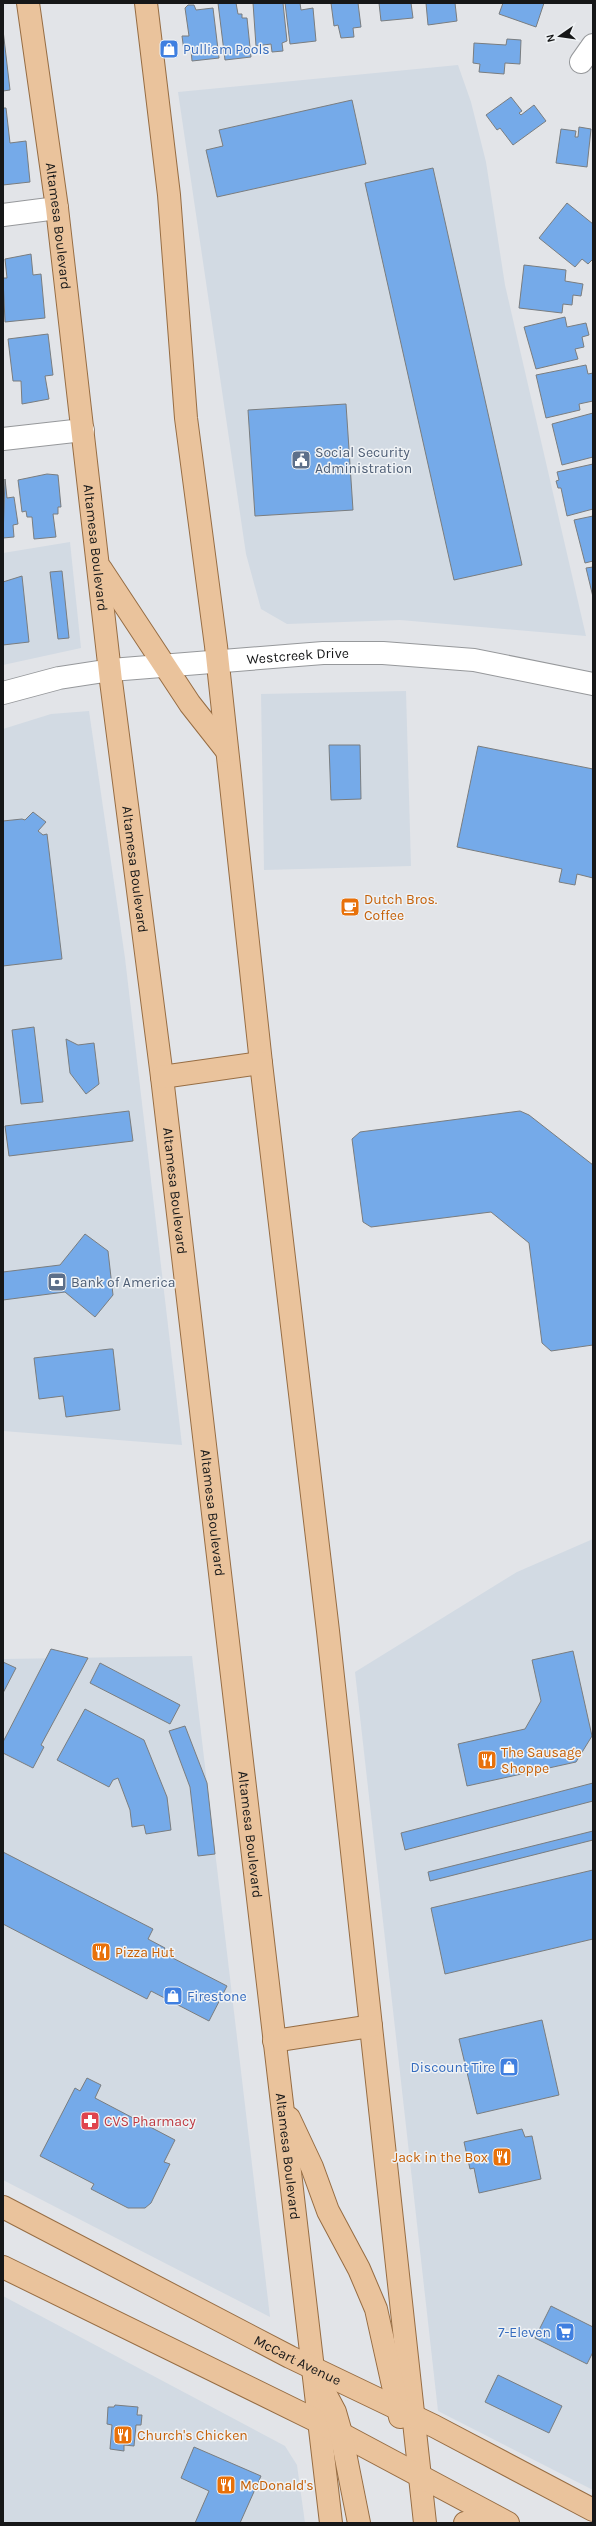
<svg xmlns="http://www.w3.org/2000/svg" width="596" height="2526" font-family="Karla,sans-serif">
	<style>
		.built { fill: #d2dae3 }
		.building { fill: #75aae9; stroke: #7a7d7f }
		.lines { fill: none; stroke-linecap: round; stroke-linejoin: round }
		.minor-casing { stroke: #96989b; stroke-width: 24 }
		.major-casing { stroke: #976d43; stroke-width: 24 }
		.minor { stroke: #fff; stroke-width: 22 }
		.major { stroke: #eac39c; stroke-width: 22 }
		.labels { text-anchor: middle; dominant-baseline: central; stroke-width: 3; stroke-linejoin: round; paint-order: stroke }
		.shop-label { font-size: 14px; fill: #366cbe; stroke: #eff2f5; text-anchor: start }
		.street-label { font-size: 14px; fill: #161718; stroke: #eff2f5 }
		.service-label { font-size: 14px; fill: #4e5e75; stroke: #eff2f5; text-anchor: start }
		.food-label { font-size: 14px; fill: #c56008; stroke: #eff2f5; text-anchor: start }
		.health-label { font-size: 14px; fill: #be3a42; stroke: #eff2f5; text-anchor: start }
	</style>
	<rect width="100%" height="100%" fill="#e2e4e8"/>
	<g class="built">
		<path d="M458,65L471,102L486,162L505,285L586,636L400,620L287,624L261,609L246,554L178,92Z"/>
		<path d="M70,542L81,648L3,665V553Z"/>
		<path d="M406,691L411,866L264,870L261,694Z"/>
		<path d="M89,711L125,958L182,1445L3,1431V729L51,714Z"/>
		<path d="M593,1539V2490L438,2411L355,1672L517,1572Z"/>
		<path d="M192,1656L270,2317L3,2180V1659Z"/>
		<path d="M3,2296L285,2446L297,2465L305,2523H3Z"/>
	</g>
	<g class="building">
		<path d="M218,3H236L238,14H242V18H247L251,57L225,60Z"/>
		<path d="M253,3H283L287,41L282,43L283,51L272,52L271,44L256,46Z"/>
		<path d="M285,3H300L301,10L313,8L316,41L290,44Z"/>
		<path d="M331,3H358L361,27L353,28L354,37L341,38L338,25L334,26Z"/>
		<path d="M379,3H411L413,18L381,21Z"/>
		<path d="M426,3H455L457,21L428,25Z"/>
		<path d="M503,3H544L536,27L499,14Z"/>
		<path d="M188,5H194L196,10L213,8L219,58L192,61L191,50L184,51L182,36H189L185,8Z"/>
		<path d="M3,30L10,90L3,91Z"/>
		<path d="M507,39L521,40L520,64L505,63L504,74L479,72L480,64L473,63L474,43L506,45Z"/>
		<path d="M511,97L522,111L519,113L521,115L534,105L546,121L513,145L500,128L497,130L486,115Z"/>
		<path d="M352,100L366,164L217,197L206,150L223,146L219,130Z"/>
		<path d="M3,108H6L10,143L26,141L30,182L3,185Z"/>
		<path d="M579,127L591,129L587,167L556,163L561,129L576,131L575,137H578Z"/>
		<path d="M433,168L522,565L454,580L365,183Z"/>
		<path d="M567,203L593,224V259L588,264L582,259L575,267L539,238Z"/>
		<path d="M31,254L33,275L41,274L45,318L5,322L3,278H7L5,259Z"/>
		<path d="M524,265L566,270L565,281L583,284L581,296L573,295L572,305L563,304L562,313L519,308Z"/>
		<path d="M565,317L567,327L586,323L589,335L582,337L584,347L575,349L578,359L536,369L524,327Z"/>
		<path d="M48,334L53,375L45,376L49,399L22,404L21,381H13L8,339Z"/>
		<path d="M586,365L588,374L593,373V401L579,404L580,410L546,418L536,375Z"/>
		<path d="M346,404L353,510L255,516L248,410Z"/>
		<path d="M593,413V457L562,465L552,424Z"/>
		<path d="M593,464V509L567,516L561,488H558L556,481L559,480L557,472Z"/>
		<path d="M47,474L58,475L61,507H58V514H53L56,537L34,539L32,517H27L26,511L22,512L18,480Z"/>
		<path d="M5,479L7,498L14,497L18,524L13,525L14,537L3,538Z"/>
		<path d="M593,516V561L585,563L574,520Z"/>
		<path d="M593,567V597L586,568Z"/>
		<path d="M62,571L69,638L58,639L50,572Z"/>
		<path d="M22,576L29,642L3,645V582Z"/>
		<path d="M329,745H360L361,799L331,800Z"/>
		<path d="M478,746L593,769V878L577,874L575,885L559,882L562,869L457,847Z"/>
		<path d="M33,812L46,822L38,831L43,835L47,834L62,959L3,966V821L22,819L25,820Z"/>
		<path d="M34,1027L43,1102L21,1104L12,1030Z"/>
		<path d="M66,1039L78,1045L94,1043L99,1084L86,1094L70,1073Z"/>
		<path d="M129,1111L133,1141L9,1156L5,1126Z"/>
		<path d="M520,1111L529,1115L593,1165V1345L551,1351L542,1343L529,1243L491,1212L371,1227L363,1222L352,1139L360,1132Z"/>
		<path d="M85,1234L108,1251L113,1295L95,1317L65,1292L3,1300V1272L60,1265Z"/>
		<path d="M110,1349H113L120,1410L66,1417L63,1396L39,1399L34,1358Z"/>
		<path d="M51,1649L88,1658L41,1745L44,1747L33,1768L3,1753V1742Z"/>
		<path d="M573,1651L592,1736L576,1762L467,1786L458,1744L525,1729L541,1701L532,1660Z"/>
		<path d="M3,1662L16,1668L3,1693Z"/>
		<path d="M100,1663L180,1705L170,1724L90,1683Z"/>
		<path d="M85,1709L144,1740L167,1797L171,1830L146,1834L144,1825L132,1827L130,1810L118,1778L113,1780L109,1787L57,1760Z"/>
		<path d="M185,1726L207,1783L215,1854L198,1856L190,1787L169,1731Z"/>
		<path d="M593,1783V1801L405,1850L401,1833Z"/>
		<path d="M593,1831V1840L430,1881L428,1872Z"/>
		<path d="M3,1852L153,1929L148,1939L165,1948L163,1951L165,1954L227,1986L209,2021L151,1991L147,1999L3,1924Z"/>
		<path d="M593,1870V1939L445,1974L431,1908Z"/>
		<path d="M542,2020L559,2095L477,2114L459,2039Z"/>
		<path d="M87,2078L101,2085L95,2098L175,2140L164,2162L170,2164L151,2203L145,2208H128L91,2189L94,2184L40,2156L75,2088L80,2091Z"/>
		<path d="M522,2129L525,2137L532,2136L541,2179L479,2193L474,2168L470,2169L464,2142Z"/>
		<path d="M551,2306L593,2327V2352L587,2364L535,2338Z"/>
		<path d="M498,2375L562,2406L549,2433L485,2402Z"/>
		<path d="M115,2405L138,2407L137,2415H142L141,2425H136L134,2446L124,2445V2451L110,2449L112,2425L107,2424L108,2407H114Z"/>
		<path d="M194,2447L261,2476L240,2523H195L209,2491L181,2478Z"/>
	</g>
	<g class="lines">
		<defs>
			<g id="minor">
				<path d="M581,62L593,45"/>
				<path d="M3,215L57,208"/>
				<path d="M3,439L83,430"/>
				<path id="s1" d="M3,693L59,678L111,670L323,653H383L474,660L593,684"/>
			</g>
			<g id="major">
				<path id="s2" d="M28,3L57,208L111,681L162,1077L331,2523"/>
				<path d="M146,3L169,195L186,418L216,646L261,1063L328,1631L425,2523"/>
				<path d="M101,569L190,704L227,751"/>
				<path d="M162,1077L261,1063"/>
				<path d="M274,2041L371,2026"/>
				<path d="M289,2118L312,2167L328,2211L359,2269L376,2309L400,2417"/>
				<path id="s3" d="M3,2207L290,2357L434,2426L593,2510"/>
				<path d="M3,2267L319,2422L508,2523"/>
				<path d="M319,2382L335,2412L341,2433L359,2523"/>
				<path d="M465,2523L494,2516"/>
			</g>
		</defs>
		<use href="#minor" class="minor-casing"/>
		<use href="#major" class="major-casing"/>
		<use href="#minor" class="minor"/>
		<use href="#major" class="major"/>
	</g>
	<defs>
		<symbol id="shop-square" viewBox="-11 -11 22 22"><rect x="-9" y="-9" width="18" height="18" rx="4" fill="#3f7fe0" stroke="#eff2f5"/><path d="M-5-2.5h2.3a2.7 3.5 0 0 1 5.4 0H5L5.5 6h-11ZM-1.5-2.5h3a1.5 2.3 0 0 0-3 0Z" fill="#fff"/></symbol>
		<symbol id="civic-square" viewBox="-11 -11 22 22"><rect x="-9" y="-9" width="18" height="18" rx="4" fill="#5c6f8a" stroke="#eff2f5"/><path d="M-.6-6.5H3V-4.5H.6V-3L4-1V1h2V6H-6V1h2V-1L-.6-3ZM-1.2 2.5V6h2.4V2.5Z" fill="#fff"/></symbol>
		<symbol id="cafe-square" viewBox="-11 -11 22 22"><rect x="-9" y="-9" width="18" height="18" rx="4" fill="#e8710a" stroke="#eff2f5"/><path d="M-5.5-4.5H6V0H3Q3 3.5 0 3.5H-2.5Q-5.5 3.5-5.5 0ZM3-3.2v2h1.7v-2ZM-6 4.5H4V6H-6Z" fill="#fff"/></symbol>
		<symbol id="bank-square" viewBox="-11 -11 22 22"><rect x="-9" y="-9" width="18" height="18" rx="4" fill="#5c6f8a" stroke="#eff2f5"/><path d="M-6-4H6V4H-6ZM0-2.3a2.3 2.3 0 1 0 0 4.6a2.3 2.3 0 1 0 0-4.6Z" fill="#fff"/></symbol>
		<symbol id="restaurant-square" viewBox="-11 -11 22 22"><rect x="-9" y="-9" width="18" height="18" rx="4" fill="#e8710a" stroke="#eff2f5"/><path d="M-5-6h1v4h1v-4h1v4h1v-4h1v5L-1.5 .5V6h-2V.5L-5-1ZM5-6V6H3V1.5H1.5Q1.5-4 5-6Z" fill="#fff"/></symbol>
		<symbol id="pharmacy-square" viewBox="-11 -11 22 22"><rect x="-9" y="-9" width="18" height="18" rx="4" fill="#e0444e" stroke="#eff2f5"/><path d="M-2-6h4v4h4v4h-4v4h-4v-4h-4v-4h4Z" fill="#fff"/></symbol>
		<symbol id="supermarket-square" viewBox="-11 -11 22 22"><rect x="-9" y="-9" width="18" height="18" rx="4" fill="#3f7fe0" stroke="#eff2f5"/><path d="M-6-5.5h2.5l.6 2H6L4.5 2H-2.5L-4.4-4H-6ZM-1.5 3.2a1.3 1.3 0 1 0 .1 0ZM3 3.2a1.3 1.3 0 1 0 .1 0Z" fill="#fff"/></symbol>
	</defs>
	<g fill-rule="evenodd">
		<use href="#shop-square" x="158" y="38" width="22" height="22"/>
		<use href="#civic-square" x="290" y="449" width="22" height="22"/>
		<use href="#cafe-square" x="339" y="896" width="22" height="22"/>
		<use href="#bank-square" x="46" y="1271" width="22" height="22"/>
		<use href="#restaurant-square" x="476" y="1749" width="22" height="22"/>
		<use href="#restaurant-square" x="90" y="1941" width="22" height="22"/>
		<use href="#shop-square" x="162" y="1985" width="22" height="22"/>
		<use href="#shop-square" x="498" y="2056" width="22" height="22"/>
		<use href="#pharmacy-square" x="79" y="2110" width="22" height="22"/>
		<use href="#restaurant-square" x="491" y="2146" width="22" height="22"/>
		<use href="#supermarket-square" x="554" y="2321" width="22" height="22"/>
		<use href="#restaurant-square" x="112" y="2424" width="22" height="22"/>
		<use href="#restaurant-square" x="215" y="2474" width="22" height="22"/>
	</g>
	<g class="labels">
		<g class="shop-label">
			<text x="183" y="49">Pulliam Pools</text>
			<text x="187" y="1996">Firestone</text>
			<text x="495" y="2067" text-anchor="end">Discount Tire</text>
			<text x="551" y="2332" text-anchor="end">7-Eleven</text>
		</g>
		<g class="street-label">
			<text stroke="none"><textPath href="#s2" startOffset="225">Altamesa Boulevard</textPath></text>
			<text stroke="none"><textPath href="#s2" startOffset="549">Altamesa Boulevard</textPath></text>
			<text stroke="none"><textPath href="#s1" startOffset="298">Westcreek Drive</textPath></text>
			<text stroke="none"><textPath href="#s2" startOffset="873">Altamesa Boulevard</textPath></text>
			<text stroke="none"><textPath href="#s2" startOffset="1197">Altamesa Boulevard</textPath></text>
			<text stroke="none"><textPath href="#s2" startOffset="1521">Altamesa Boulevard</textPath></text>
			<text stroke="none"><textPath href="#s2" startOffset="1845">Altamesa Boulevard</textPath></text>
			<text stroke="none"><textPath href="#s2" startOffset="2169">Altamesa Boulevard</textPath></text>
			<text stroke="none"><textPath href="#s3" startOffset="332">McCart Avenue</textPath></text>
		</g>
		<g class="service-label">
			<text x="315" y="452">Social Security<tspan x="315" dy="16">Administration</tspan></text>
			<text x="71" y="1282">Bank of America</text>
		</g>
		<g class="food-label">
			<text x="364" y="899">Dutch Bros.<tspan x="364" dy="16">Coffee</tspan></text>
			<text x="501" y="1752">The Sausage<tspan x="501" dy="16">Shoppe</tspan></text>
			<text x="115" y="1952">Pizza Hut</text>
			<text x="488" y="2157" text-anchor="end">Jack in the Box</text>
			<text x="137" y="2435">Church's Chicken</text>
			<text x="240" y="2485">McDonald's</text>
		</g>
		<g class="health-label">
			<text x="104" y="2121">CVS Pharmacy</text>
		</g>
	</g>
	<rect width="596" height="2526" fill="none" stroke="#161718" stroke-width="8"/>
	<g transform="translate(560 36) rotate(257)" stroke="#eff2f5" stroke-width="3" paint-order="stroke">
	<path d="M0-3L7 15L0 10L-7 15Z" fill="#161718"/>
	<text y="-6" font-size="11" font-weight="bold" text-anchor="middle" fill="#161718">N</text>
	</g>
</svg>
